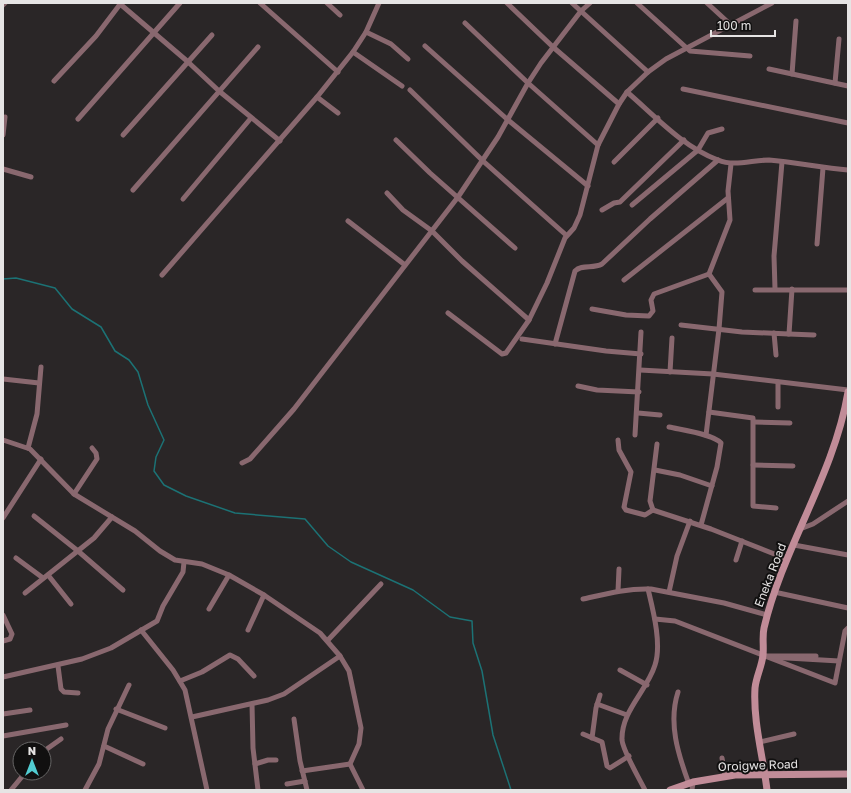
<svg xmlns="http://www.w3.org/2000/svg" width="851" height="793" font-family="'Golos Text',sans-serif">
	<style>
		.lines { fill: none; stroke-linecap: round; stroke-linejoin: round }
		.stream { stroke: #1c7275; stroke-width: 1.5 }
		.street { stroke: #89686f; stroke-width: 5 }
		.secondary { stroke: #c18c98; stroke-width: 7 }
		.labels { text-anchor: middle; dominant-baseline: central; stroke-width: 4; stroke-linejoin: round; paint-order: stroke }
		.street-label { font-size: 12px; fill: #e6e4e4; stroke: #111010 }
	</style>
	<rect width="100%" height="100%" fill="#2a2627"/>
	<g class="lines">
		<path class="stream" d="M3,279L16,278L55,288L72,309L101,327L115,351L129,360L138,372L148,405L164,440L156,457L154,471L164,485L186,496L235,513L305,519L328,546L351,562L413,590L450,617L472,621L473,643L482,671L493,735L511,790"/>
		<g class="street">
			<path d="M119,3L187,61L219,91L280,141"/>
			<path d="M260,3L338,72"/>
			<path d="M327,3L340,15"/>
			<path d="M507,3L553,47L619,104"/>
			<path d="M572,3L648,72"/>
			<path d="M637,3L690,51L750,56"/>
			<path d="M707,3L731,25"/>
			<path d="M3,5L5,3"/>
			<path d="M465,23L528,83L598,145"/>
			<path d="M366,32L391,44L408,59"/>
			<path d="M425,46L508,120L588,186"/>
			<path d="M353,52L402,86"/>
			<path d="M769,69L848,86"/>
			<path d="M792,74L796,21"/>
			<path d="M54,81L96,36L121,3"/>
			<path d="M835,83L839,39"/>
			<path d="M683,89L848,123"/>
			<path d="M410,90L483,161L566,235"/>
			<path d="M627,92C655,116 683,147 718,160C734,167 752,160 769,160C795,162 822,168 848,170"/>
			<path d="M338,113L317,97L353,52L366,32L379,3"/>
			<path d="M78,119L180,3"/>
			<path d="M3,135L5,117"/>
			<path d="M123,135L212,35"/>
			<path d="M396,140L430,173L515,248"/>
			<path d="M614,162L658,118"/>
			<path d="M3,169L31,177"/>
			<path d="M133,190L258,47"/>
			<path d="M387,193L403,210L432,231L462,261L529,320"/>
			<path d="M183,199L251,118"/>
			<path d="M632,205L698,150L708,133L722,129"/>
			<path d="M602,210L614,203L620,202L684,140"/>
			<path d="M348,221L405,265"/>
			<path d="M817,244L823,168"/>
			<path d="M709,274L730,220L728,191L731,164"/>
			<path d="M162,275L317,97"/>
			<path d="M624,280L728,198"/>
			<path d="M775,289L774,256L782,162"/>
			<path d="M755,290H848"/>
			<path d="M592,309L626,315L649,316L653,311L651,300L654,294L709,274"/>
			<path d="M448,313L502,354L506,353L529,320L547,283L565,238L574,228L580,215L598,145L619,104L627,92L648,72L666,59L772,3"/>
			<path d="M681,325L742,332L789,334L792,289"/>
			<path d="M774,333L776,355"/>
			<path d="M789,334L814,335"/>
			<path d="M522,339L606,351L641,354"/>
			<path d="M555,344L575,271C582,264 593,269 602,264L650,219L718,160"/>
			<path d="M640,370L713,374L848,390"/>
			<path d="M670,372L672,338"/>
			<path d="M3,379L39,383"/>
			<path d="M578,386L597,390L639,392"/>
			<path d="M778,407V382"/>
			<path d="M709,412L753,418V506L776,508"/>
			<path d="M638,413L660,415"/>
			<path d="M754,422L790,423"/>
			<path d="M669,427C682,430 713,434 721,443L717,467L701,525"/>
			<path d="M635,435L641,332"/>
			<path d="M706,435L719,329L722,292L709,274"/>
			<path d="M3,440L30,449L74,494L135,531L160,551L175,560L202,564L229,575"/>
			<path d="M618,440L619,450L631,472L624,507L626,510L645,515L653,510"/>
			<path d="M28,448L37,414L41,367"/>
			<path d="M242,463L250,459L294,409L458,197L498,137L528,83L541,63L581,11L590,3"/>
			<path d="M753,465L793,466"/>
			<path d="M655,470L680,475L712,486"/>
			<path d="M74,494L97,459L96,453L92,448"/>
			<path d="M653,510L711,529L787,559"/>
			<path d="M653,510L650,501L657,444"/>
			<path d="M34,516L78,551L123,590"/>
			<path d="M3,518L41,459"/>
			<path d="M800,529L813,524L848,501"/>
			<path d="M794,545L848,555"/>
			<path d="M16,558L43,578"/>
			<path d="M736,560L742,541"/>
			<path d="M48,575L71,604"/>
			<path d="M618,591L619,569"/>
			<path d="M669,592L677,556L690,521"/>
			<path d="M774,592L848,608"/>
			<path d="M25,593L94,538L112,517"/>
			<path d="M583,599C605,594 628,588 651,589L724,603L767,615"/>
			<path d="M209,609L229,575L264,595L320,633L340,656L349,671L361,728L359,744L350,764L363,790"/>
			<path d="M3,615L12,634L10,639L3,641"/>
			<path d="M655,619L675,621L835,683L845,631L848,628"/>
			<path d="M141,630L173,670L185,690L207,790"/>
			<path d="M248,630L264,595"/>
			<path d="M328,640L381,584"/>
			<path d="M766,656H816H767"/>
			<path d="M770,657L839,661"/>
			<path d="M58,666L61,689L64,692L78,693"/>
			<path d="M620,670L647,685"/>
			<path d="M3,677L82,659L111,648L157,621L163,606L183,572L184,562"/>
			<path d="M180,681L202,672L230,655L238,659L254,676"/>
			<path d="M678,692C668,723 678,754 689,784"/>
			<path d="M252,704L253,748L258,790"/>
			<path d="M597,704L627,715"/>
			<path d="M116,709L165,728"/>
			<path d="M3,714L30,710"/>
			<path d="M192,717L268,700L284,694L340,656"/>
			<path d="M294,719L300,761L307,790"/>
			<path d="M583,734L602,742L607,766L610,768L629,756"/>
			<path d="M3,736L66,725"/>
			<path d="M592,738L596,708L600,695"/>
			<path d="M760,742L794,734"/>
			<path d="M104,746L143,764"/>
			<path d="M44,751L61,739"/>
			<path d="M722,758L725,776"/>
			<path d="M255,764L268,760H276"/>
			<path d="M302,771L350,764"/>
			<path d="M287,784L305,781"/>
			<path d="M11,790L25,773"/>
			<path d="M85,790L99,764L108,729L129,685"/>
			<path d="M645,790C639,778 623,751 622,740C621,711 647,691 655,665C662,644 653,610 648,589"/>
			<path d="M692,790L693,782"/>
		</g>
		<g class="secondary">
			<path d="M670,790L693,782L735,775L848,774"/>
			<path d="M767,790C763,756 753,722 755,688C756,677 762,666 763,655C764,646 762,637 764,628C783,547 834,475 848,392"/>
		</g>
	</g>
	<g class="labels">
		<g class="street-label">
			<text transform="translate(770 575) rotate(-69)">Eneka Road</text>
			<text transform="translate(758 765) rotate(-2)">Oroigwe Road</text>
		</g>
	</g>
	<rect width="851" height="793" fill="none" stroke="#e6e4e4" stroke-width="8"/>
	<g transform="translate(32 761)"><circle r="19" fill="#111010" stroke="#666565"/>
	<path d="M0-3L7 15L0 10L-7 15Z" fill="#51ccd1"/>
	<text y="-6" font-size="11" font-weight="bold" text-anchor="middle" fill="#e6e4e4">N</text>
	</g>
	<path d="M711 30v6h64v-6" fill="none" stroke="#e6e4e4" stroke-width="2"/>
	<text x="717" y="30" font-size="12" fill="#e6e4e4" stroke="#111010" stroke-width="3" paint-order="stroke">100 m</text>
</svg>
